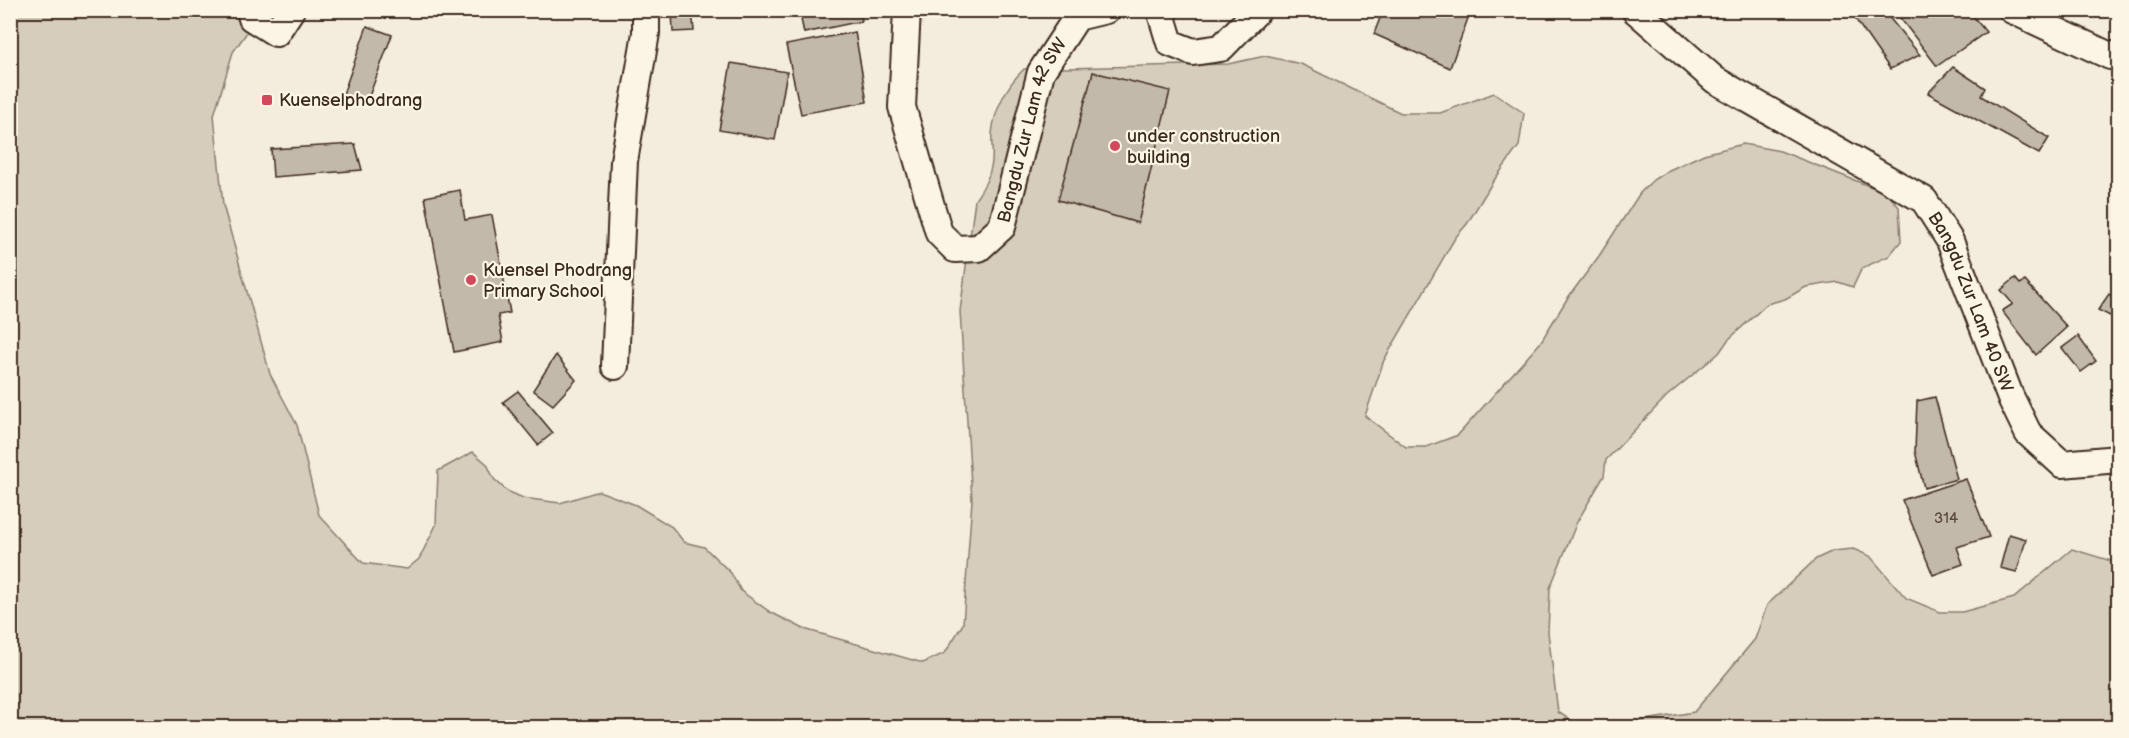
<svg xmlns="http://www.w3.org/2000/svg" width="2129" height="738" font-family="'Balsamiq Sans',sans-serif">
	<style>
		.green { fill: #d6cdbd; stroke: #887c6e; stroke-width: 1.5 }
		.building { fill: #c3b9aa; stroke: #3b2a1e; stroke-width: 1.5 }
		.lines { fill: none; stroke-linecap: round; stroke-linejoin: round }
		.street-casing { stroke: #3b2a1e; stroke-width: 30 }
		.street { stroke: #fcf5e5; stroke-width: 26 }
		.poi-dot { fill: #d1495b; stroke: #fcf5e5; stroke-width: 2 }
		.labels { text-anchor: middle; dominant-baseline: central; stroke-width: 4.5; stroke-linejoin: round; paint-order: stroke }
		.number-label { font-size: 15px; fill: #5d4e41 }
		.poi-label { font-size: 18px; fill: #3b2a1e; stroke: #fcf5e5; text-anchor: start }
		.street-label { font-size: 18px; fill: #3b2a1e; stroke: #fcf5e5 }
	</style>
	<rect width="100%" height="100%" fill="#f4eddd"/>
	<filter id="ink" filterUnits="userSpaceOnUse"><feTurbulence type="fractalNoise" baseFrequency=".0167" numOctaves="2"/><feDisplacementMap in="SourceGraphic" scale="12" xChannelSelector="R" yChannelSelector="G"/><feConvolveMatrix kernelMatrix="1 2 1 2 8 2 1 2 1" color-interpolation-filters="sRGB"/></filter>
	<g filter="url(#ink)">
		<g class="green">
			<path d="M10,11H262L233,52L214,115L223,205L270,374L297,425L319,515L363,563L407,569L419,559L436,525L438,471L473,452L487,464L494,479L507,491L523,498L560,503L599,491L636,505L672,527L684,542L704,547L731,573L741,591L770,612L804,629L923,663L945,653L963,624L972,500L960,311L975,200C982,190 989,179 991,167C994,156 991,145 992,134C994,110 1007,85 1024,69L1228,64L1265,56L1301,64L1401,113H1440L1494,93L1524,113L1519,146L1492,183L1467,224L1455,238L1384,360L1365,416L1406,447H1426L1458,435L1540,343L1567,299L1599,256L1640,193L1653,180L1667,171L1704,154L1743,144L1780,151L1887,193L1899,207L1901,241L1889,256L1862,268L1853,287L1838,282L1806,287L1785,299L1767,304L1728,340L1719,353L1667,396L1606,460L1604,476L1577,522L1550,588L1548,632L1558,712L1581,727H11Z"/>
			<path d="M1853,549L1870,556L1906,598L1940,612H1962L2014,598L2072,549L2118,563V727H1612L1621,724L1694,712L1755,639L1767,605L1816,559L1833,551Z"/>
		</g>
		<g class="building">
			<path d="M672,10H692L694,31L673,32Z"/>
			<path d="M799,10H860L862,21L804,33Z"/>
			<path d="M1383,10H1471L1450,68L1374,34Z"/>
			<path d="M1849,10H1883L1920,55L1890,69Z"/>
			<path d="M1894,10H1968L1986,32L1937,66Z"/>
			<path d="M367,26L392,35L368,99L342,97Z"/>
			<path d="M855,32L867,102L801,114L786,45Z"/>
			<path d="M731,63L787,72L775,140L719,130Z"/>
			<path d="M1953,67L1985,88L1981,96L2049,138L2039,154L1928,93Z"/>
			<path d="M1093,72L1170,91L1138,223L1058,200Z"/>
			<path d="M355,144L362,170L273,177L271,149Z"/>
			<path d="M460,190L465,220L492,215L510,313L498,315L503,342L454,352L425,197Z"/>
			<path d="M2015,278L2020,284L2025,281L2067,327L2036,355L2002,311L2013,304L2001,290Z"/>
			<path d="M2109,294L2118,300V320L2098,310Z"/>
			<path d="M2078,336L2096,361L2081,372L2062,348Z"/>
			<path d="M556,355L576,380L553,405L533,390Z"/>
			<path d="M518,391L553,433L538,445L503,402Z"/>
			<path d="M1935,397L1957,479L1924,488L1915,451L1917,401Z"/>
			<path d="M1966,479L1989,537L1957,547L1963,564L1933,575L1902,500Z"/>
			<path d="M2009,534L2026,539L2017,572L2000,568Z"/>
		</g>
		<g class="lines">
			<defs>
				<g id="street">
					<path d="M250,10L252,18L276,33L291,10"/>
					<path id="s1" d="M907,10L902,107L939,233L955,249L979,248L1002,227L1041,72L1077,17L1106,10"/>
					<path d="M1160,10L1170,43L1193,52L1221,48L1258,10"/>
					<path id="s2" d="M1635,10L1715,80L1924,200L1950,241L2010,396L2028,433L2062,464L2118,459"/>
					<path d="M2012,10L2110,56L2118,54"/>
					<path d="M615,366L624,161L646,33V10"/>
				</g>
			</defs>
			<use href="#street" class="street-casing"/>
			<use href="#street" class="street"/>
		</g>
	</g>
	<g class="poi-dot">
		<rect x="261" y="94" width="12" height="12" rx="3"/>
		<circle cx="1115" cy="146" r="6"/>
		<circle cx="471" cy="280" r="6"/>
	</g>
	<g class="labels">
		<g class="number-label">
			<text x="1946" y="518">314</text>
		</g>
		<g class="poi-label">
			<text x="279" y="100">Kuenselphodrang</text>
			<text x="1127" y="136">under construction<tspan x="1127" dy="21">building</tspan></text>
			<text x="483" y="270">Kuensel Phodrang<tspan x="483" dy="21">Primary School</tspan></text>
		</g>
		<g class="street-label">
			<text stroke="none"><textPath href="#s1" startOffset="408">Bangdu Zur Lam 42 SW</textPath></text>
			<text stroke="none"><textPath href="#s2" startOffset="460">Bangdu Zur Lam 40 SW</textPath></text>
		</g>
	</g>
	<rect width="2129" height="738" fill="none" stroke="#fcf5e5" stroke-width="36"/>
	<rect x="18" y="18" width="2093" height="702" fill="none" stroke="#3b2a1e" stroke-width="2" filter="url(#ink)"/>
</svg>
